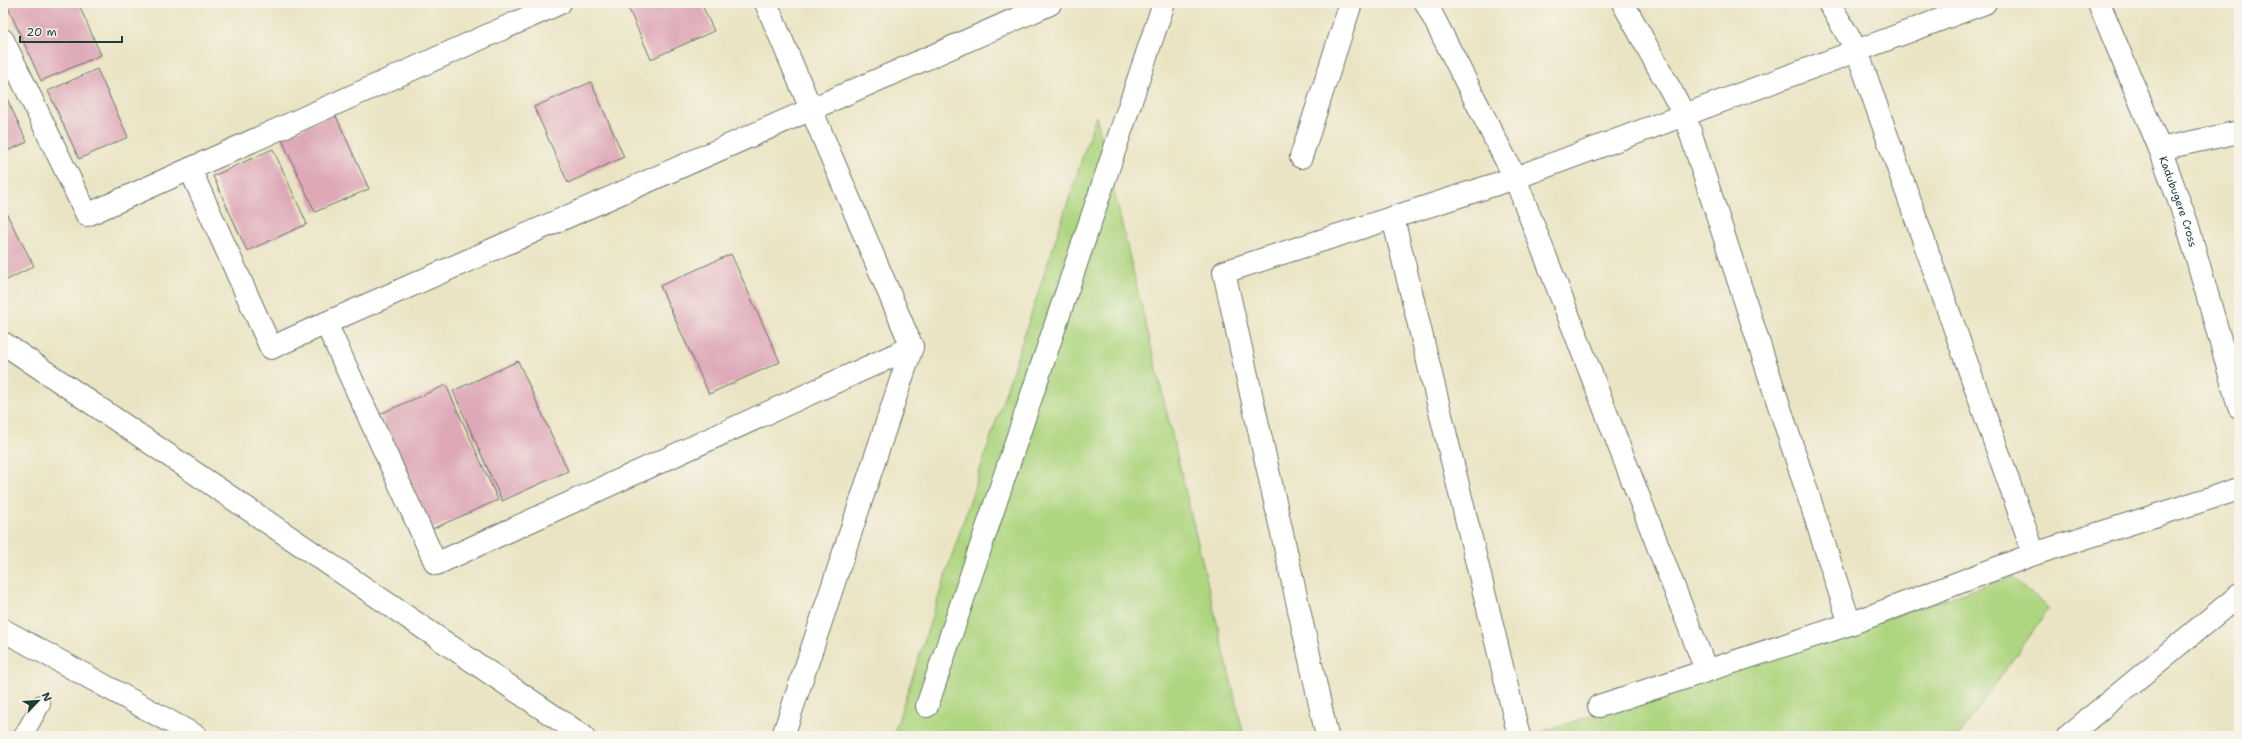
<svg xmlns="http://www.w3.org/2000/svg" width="2242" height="739" font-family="'Shantell Sans',sans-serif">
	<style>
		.green { fill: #aed680; stroke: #668a5a }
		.building { fill: #dea8b7 }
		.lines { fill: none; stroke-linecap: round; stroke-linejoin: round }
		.service-casing { stroke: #676; stroke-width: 20 }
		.minor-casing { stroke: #676; stroke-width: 24 }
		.tertiary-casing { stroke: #676; stroke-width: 24 }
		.service { stroke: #fff; stroke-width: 18 }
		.minor { stroke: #fff; stroke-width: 22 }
		.tertiary { stroke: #fff; stroke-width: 22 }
		.labels { text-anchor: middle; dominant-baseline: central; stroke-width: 3.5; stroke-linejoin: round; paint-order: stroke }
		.street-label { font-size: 11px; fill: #1f3d34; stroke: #f7f3e8 }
	</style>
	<rect width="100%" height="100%" fill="#f7f3e8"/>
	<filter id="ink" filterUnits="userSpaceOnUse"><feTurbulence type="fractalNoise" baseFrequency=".025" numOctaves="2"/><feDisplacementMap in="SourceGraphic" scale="8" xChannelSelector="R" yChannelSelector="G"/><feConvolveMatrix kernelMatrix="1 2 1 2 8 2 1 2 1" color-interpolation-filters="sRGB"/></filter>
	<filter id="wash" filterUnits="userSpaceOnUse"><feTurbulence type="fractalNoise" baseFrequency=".012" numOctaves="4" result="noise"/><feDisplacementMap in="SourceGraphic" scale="16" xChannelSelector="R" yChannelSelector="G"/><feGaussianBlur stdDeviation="0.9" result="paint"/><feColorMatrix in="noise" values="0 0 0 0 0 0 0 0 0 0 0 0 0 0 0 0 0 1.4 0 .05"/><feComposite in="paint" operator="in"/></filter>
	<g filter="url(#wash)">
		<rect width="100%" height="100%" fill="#ebe4c4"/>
		<g class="green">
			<path d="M1096,116L1244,736H893Z"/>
			<path d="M2012,577L2049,609L1958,736H1530Z"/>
		</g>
		<g id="blocks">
			<g class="building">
				<path d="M11,3H78L101,55L41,81L7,5Z"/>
				<path d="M626,3H701L714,31L651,59Z"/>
				<path d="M97,69L128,137L79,159L48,91Z"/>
				<path d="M591,82L624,157L568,183L534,107Z"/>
				<path d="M3,90L27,142L3,153Z"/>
				<path d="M335,114L369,189L315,212L281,138Z"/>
				<path d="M273,149L307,224L247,251L213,176Z"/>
				<path d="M3,207L34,266L3,282Z"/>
				<path d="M731,254L780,362L709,394L660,286Z"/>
				<path d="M518,361L568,471L502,501L453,391Z"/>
				<path d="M446,385L498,500L432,529L380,414Z"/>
			</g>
		</g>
	</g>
	<g filter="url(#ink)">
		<use href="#blocks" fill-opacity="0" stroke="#676" stroke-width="1"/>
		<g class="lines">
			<defs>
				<path id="service" d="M23,736L41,704"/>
				<g id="minor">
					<path d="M766,3L912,347L783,736"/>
					<path d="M1623,3L1685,116L1850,624"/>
					<path d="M1829,3L1857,51L2034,554"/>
					<path d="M3,40L87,215L560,3"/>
					<path d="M2160,149L2239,132"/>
					<path d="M1301,157L1351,3"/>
					<path d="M190,169L271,348L326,323L436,564L912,347"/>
					<path d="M1393,218L1519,736"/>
					<path d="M326,323L1050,4"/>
					<path d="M3,343L583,736"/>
					<path d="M3,630L196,736"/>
					<path d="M1706,670L1515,178L1985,3"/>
					<path d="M927,706L1164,3"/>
					<path d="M1599,706L1850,624L2034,554L2239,489"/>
					<path d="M1327,736L1224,272L1515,178L1426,3"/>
					<path d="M2068,736L2239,595"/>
				</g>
				<g id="tertiary">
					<path id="s1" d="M2099,3L2160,149L2187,223L2239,407"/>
				</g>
			</defs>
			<use href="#service" class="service-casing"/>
			<use href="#minor" class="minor-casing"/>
			<use href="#tertiary" class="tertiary-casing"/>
			<use href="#service" class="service"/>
			<use href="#minor" class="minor"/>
			<use href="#tertiary" class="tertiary"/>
		</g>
	</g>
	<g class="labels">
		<g class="street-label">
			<text stroke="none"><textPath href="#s1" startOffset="214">Kadubugere Cross</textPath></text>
		</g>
	</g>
	<rect width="2242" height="739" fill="none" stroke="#f7f3e8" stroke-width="16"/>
	<g transform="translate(38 701) rotate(65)" stroke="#f7f3e8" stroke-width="3" paint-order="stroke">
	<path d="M0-3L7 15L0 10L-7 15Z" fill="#1f3d34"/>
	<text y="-6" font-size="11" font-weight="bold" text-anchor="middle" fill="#1f3d34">N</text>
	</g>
	<path d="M20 36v6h102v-6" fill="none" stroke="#1f3d34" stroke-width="2"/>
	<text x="26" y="36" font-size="12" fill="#1f3d34" stroke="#f7f3e8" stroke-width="3" paint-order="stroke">20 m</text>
</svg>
